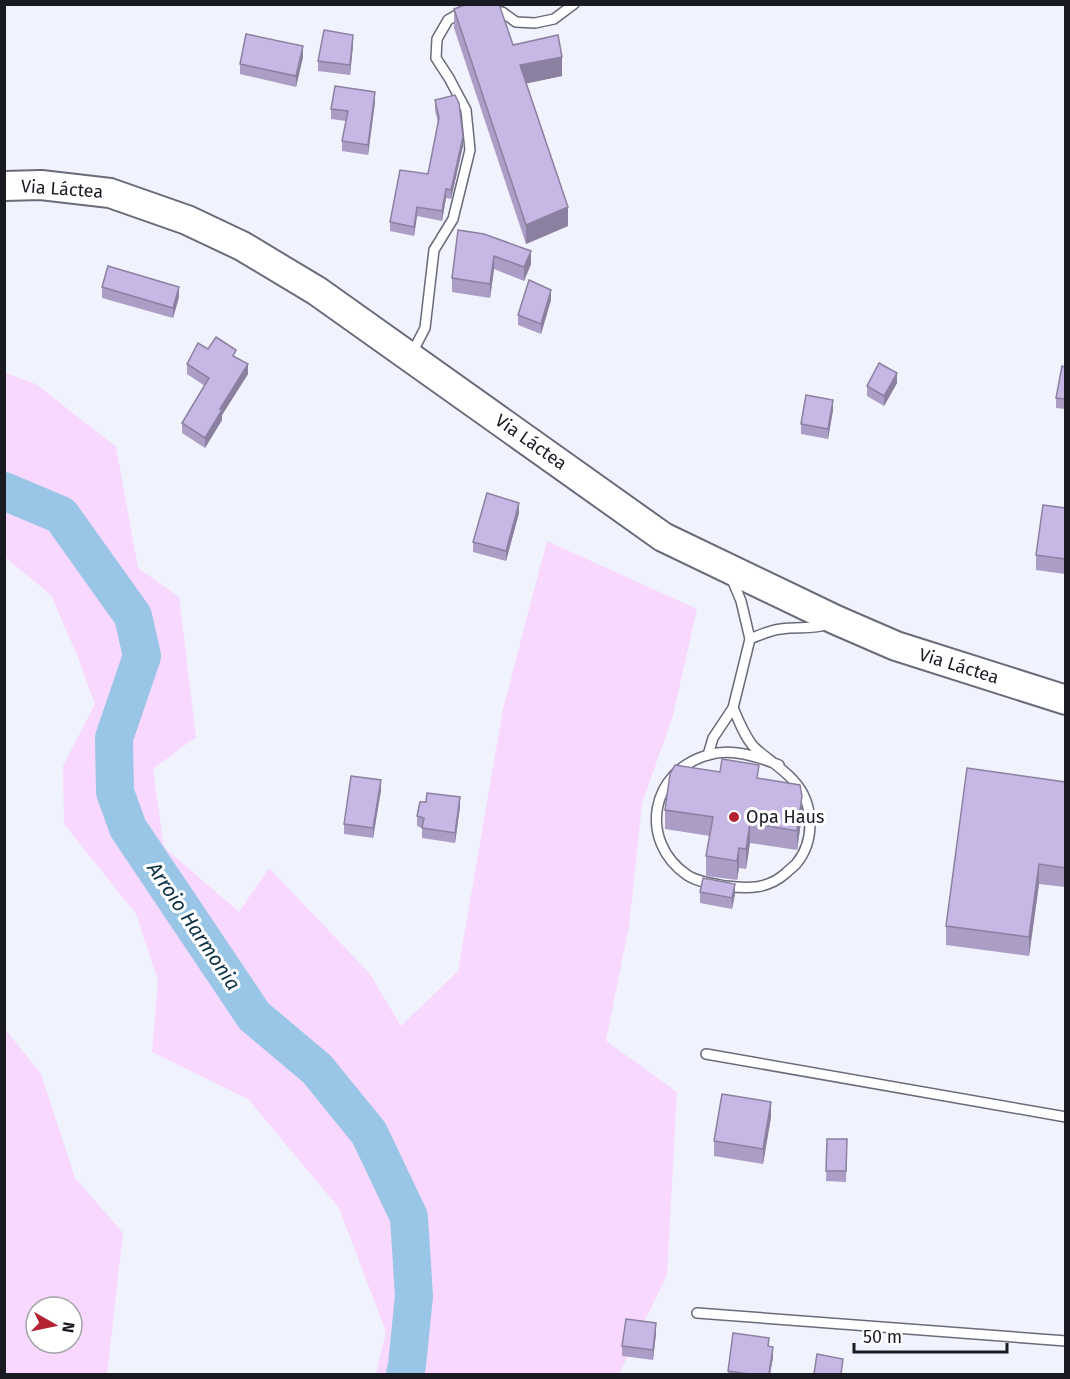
<svg xmlns="http://www.w3.org/2000/svg" width="1070" height="1379" font-family="'Fira Sans',sans-serif">
	<style>
		.green { fill: #f9d8ff; fill-rule: evenodd }
		.lines { fill: none; stroke-linecap: round; stroke-linejoin: round }
		.river { stroke: #99c6e7; stroke-width: 38 }
		.service-casing { stroke: #696b7b; stroke-width: 12 }
		.primary-casing { stroke: #696b7b; stroke-width: 32 }
		.service { stroke: #fff; stroke-width: 9 }
		.primary { stroke: #fff; stroke-width: 28 }
		.wall { fill: #ab9dc5 }
		.shaded-wall { fill: #8b80a0 }
		.building { fill: #c7b7e5; stroke: #8b80a0; stroke-width: 1.5 }
		.poi-dot { fill: #b42132; stroke: #fff; stroke-width: 2 }
		.labels { text-anchor: middle; dominant-baseline: central; stroke-width: 6; stroke-linejoin: round; paint-order: stroke }
		.street-label { font-size: 18px; fill: #1a1b22; stroke: #fff }
		.poi-label { font-size: 18px; fill: #1a1b22; stroke: #fff; text-anchor: start }
		.water-label { font-size: 20px; font-style: italic; fill: #0b3046; stroke: #fff }
	</style>
	<rect width="100%" height="100%" fill="#f0f2fd"/>
	<g class="green">
		<path d="M5,373L36,384L116,447L138,568L179,597L196,737L153,769L164,847L239,912L269,868L370,974L401,1026L458,971L503,709L547,541L697,609L673,715L642,804L629,926L606,1041L677,1092L667,1275L619,1374H376L386,1332L339,1208L248,1099L152,1052L158,981L136,914L64,824L63,766L95,704L77,655L51,595L5,557Z"/>
		<path d="M4,1028L41,1074L75,1178L123,1233L107,1374H5ZM36,1307H72V1343H36Z"/>
	</g>
	<g class="lines">
		<path class="river" d="M4,491L61,515L133,616L142,656L114,738L115,792L128,828L254,1016L317,1069L369,1133L409,1217L414,1296L407,1365L405,1374"/>
		<defs>
			<g id="service">
				<path d="M490,9L502,12L516,22L535,23L554,19L574,4"/>
				<path d="M411,355L425,328L434,250L453,219L470,150L466,110L449,78L436,58L437,39L448,20L462,12"/>
				<path d="M750,639C760,635 770,630 781,629C797,626 813,630 828,624"/>
				<path d="M733,708C739,721 745,738 755,748C767,759 781,767 793,780C814,802 816,840 796,864C793,867 789,870 786,873C768,889 749,889 726,886C714,884 697,882 687,875C638,841 650,771 708,755C732,748 756,756 779,765"/>
				<path d="M708,755L713,738L733,708L750,639L741,601L731,577"/>
				<path d="M706,1054L1066,1117"/>
				<path d="M697,1313L1066,1341"/>
			</g>
			<path id="primary" d="M4,186L41,185L110,193L187,220L242,246L317,291L663,537L836,620L896,646L1066,700"/>
		</defs>
		<use href="#service" class="service-casing"/>
		<use href="#primary" class="primary-casing"/>
		<use href="#service" class="service"/>
		<use href="#primary" class="primary"/>
	</g>
	<g class="wall">
		<path d="M454,9L562,76L526,83L568,226L526,244L454,28Z"/>
		<path d="M353,45L350,75L318,71V61Z"/>
		<path d="M303,57L296,87L240,74V64Z"/>
		<path d="M435,100L463,146L451,199L446,198L442,221L417,216L414,236L390,231V222L428,174L438,123L435,110Z"/>
		<path d="M375,102L368,155L342,151V141L346,121L331,119V109Z"/>
		<path d="M458,230L531,264L524,281L494,269L490,298L452,292V278Z"/>
		<path d="M102,287L179,297L173,318L102,298Z"/>
		<path d="M551,300L541,334L518,325V315Z"/>
		<path d="M208,349L236,357L248,374L222,415V420L205,448L182,433V423L205,386L187,374V364Z"/>
		<path d="M1065,367V409L1056,408V398Z"/>
		<path d="M897,383L884,406L867,396V386Z"/>
		<path d="M833,410L828,439L801,434V424Z"/>
		<path d="M1065,508V574L1036,570V555Z"/>
		<path d="M519,513L506,561L473,552V542Z"/>
		<path d="M759,779L802,815L797,850L750,843L746,869L739,868L737,880L706,876V856L710,836L665,829V810Z"/>
		<path d="M1065,782V887L1039,884L1029,956L946,945V926Z"/>
		<path d="M381,790L373,838L344,834V824Z"/>
		<path d="M460,807L455,843L422,838V828L417,826V816Z"/>
		<path d="M700,892L735,894L732,909L700,903Z"/>
		<path d="M771,1117L763,1164L714,1156V1141Z"/>
		<path d="M827,1139H847L846,1182L826,1181Z"/>
		<path d="M656,1333L653,1360L622,1356V1346Z"/>
		<path d="M769,1346L773,1357L770,1374H728V1371Z"/>
	</g>
	<g class="shaded-wall">
		<path d="M353,35V45L350,75V65Z"/>
		<path d="M303,46V57L296,87V76Z"/>
		<path d="M562,57V76L520,85V65Z"/>
		<path d="M375,92V102L368,155V145Z"/>
		<path d="M463,137V146L451,199V190Z"/>
		<path d="M446,189V198L442,221V211Z"/>
		<path d="M417,207V216L414,236V227Z"/>
		<path d="M568,207V226L526,244V225Z"/>
		<path d="M531,251V264L524,281V267Z"/>
		<path d="M494,256V269L490,298V284Z"/>
		<path d="M179,287V297L173,318V308Z"/>
		<path d="M551,290V300L541,334V324Z"/>
		<path d="M248,364V374L222,415V420L205,448V438L220,409Z"/>
		<path d="M897,373V383L884,406V396Z"/>
		<path d="M833,400V410L828,439V429Z"/>
		<path d="M519,503V513L506,561V551Z"/>
		<path d="M381,780V790L373,838V828Z"/>
		<path d="M802,796V815L797,850V831Z"/>
		<path d="M460,797V807L455,843V833Z"/>
		<path d="M750,823V843L746,869V849Z"/>
		<path d="M739,848V868L737,880V861Z"/>
		<path d="M1039,864V884L1029,956V937Z"/>
		<path d="M735,884V894L732,909V898Z"/>
		<path d="M771,1102V1117L763,1164V1149Z"/>
		<path d="M656,1323V1333L653,1360V1350Z"/>
		<path d="M773,1347V1357L770,1374H769Z"/>
	</g>
	<g class="building">
		<path d="M467,4H499L513,45L558,35L562,57L520,65L568,207L526,225L454,9Z"/>
		<path d="M324,30L353,35L350,65L318,61Z"/>
		<path d="M246,34L303,46L296,76L240,64Z"/>
		<path d="M335,86L375,92L368,145L342,141L348,111L331,109Z"/>
		<path d="M455,95L459,103L463,137L451,190L446,189L442,211L417,207L414,227L390,222L400,170L428,174L439,118L435,100Z"/>
		<path d="M458,230L484,234L531,251L524,267L494,256L490,284L452,278Z"/>
		<path d="M108,266L179,287L173,308L102,287Z"/>
		<path d="M529,280L551,290L541,324L518,315Z"/>
		<path d="M216,337L236,350L233,356L248,364L220,409L222,410L205,438L182,423L209,378L187,364L198,343L208,349Z"/>
		<path d="M879,363L897,373L884,396L867,386Z"/>
		<path d="M1062,366L1065,367V399L1056,398Z"/>
		<path d="M806,395L833,400L828,429L801,424Z"/>
		<path d="M487,493L519,503L506,551L473,542Z"/>
		<path d="M1043,505L1065,508V559L1036,555Z"/>
		<path d="M722,759L759,765L757,778L800,785L802,796L797,831L750,823L746,849L739,848L737,861L706,856L713,817L665,810L670,774L675,765L720,772Z"/>
		<path d="M967,768L1065,782V868L1039,864L1029,937L946,926Z"/>
		<path d="M351,776L381,780L373,828L344,824Z"/>
		<path d="M427,793L460,797L455,833L422,828L424,818L417,816L420,802H426Z"/>
		<path d="M703,878L735,884L732,898L700,892Z"/>
		<path d="M722,1094L771,1102L763,1149L714,1141Z"/>
		<path d="M827,1139H847L846,1171H826Z"/>
		<path d="M626,1319L656,1323L653,1350L622,1346Z"/>
		<path d="M733,1333L769,1338L768,1346L773,1347L769,1374H749L728,1371Z"/>
		<path d="M817,1354L843,1359L841,1374H814Z"/>
	</g>
	<circle class="poi-dot" cx="734" cy="817" r="6"/>
	<g class="labels">
		<g class="street-label">
			<text transform="translate(62 189) rotate(4)">Via Láctea</text>
			<text transform="translate(531 442) rotate(35)">Via Láctea</text>
			<text transform="translate(959 666) rotate(17)">Via Láctea</text>
		</g>
		<g class="poi-label">
			<text x="746" y="817">Opa Haus</text>
		</g>
		<g class="water-label">
			<text transform="translate(194 926) rotate(56)">Arroio Harmonia</text>
		</g>
	</g>
	<rect width="1070" height="1379" fill="none" stroke="#1a1b22" stroke-width="12"/>
	<g transform="translate(54 1325) rotate(99)"><circle r="28" fill="#ffffff" stroke="#a3a4a7" stroke-width="1.5"/>
	<path d="M0-4.5L10 22L0 15L-10 22Z" fill="#b42132"/>
	<text y="-9" font-size="16" font-weight="bold" text-anchor="middle" fill="#1a1b22">N</text>
	</g>
	<path d="M854 1343v9h153v-9" fill="none" stroke="#1a1b22" stroke-width="3"/>
	<text x="863" y="1343" font-size="18" fill="#1a1b22" stroke="#ffffff" stroke-width="4.5" paint-order="stroke">50 m</text>
</svg>
